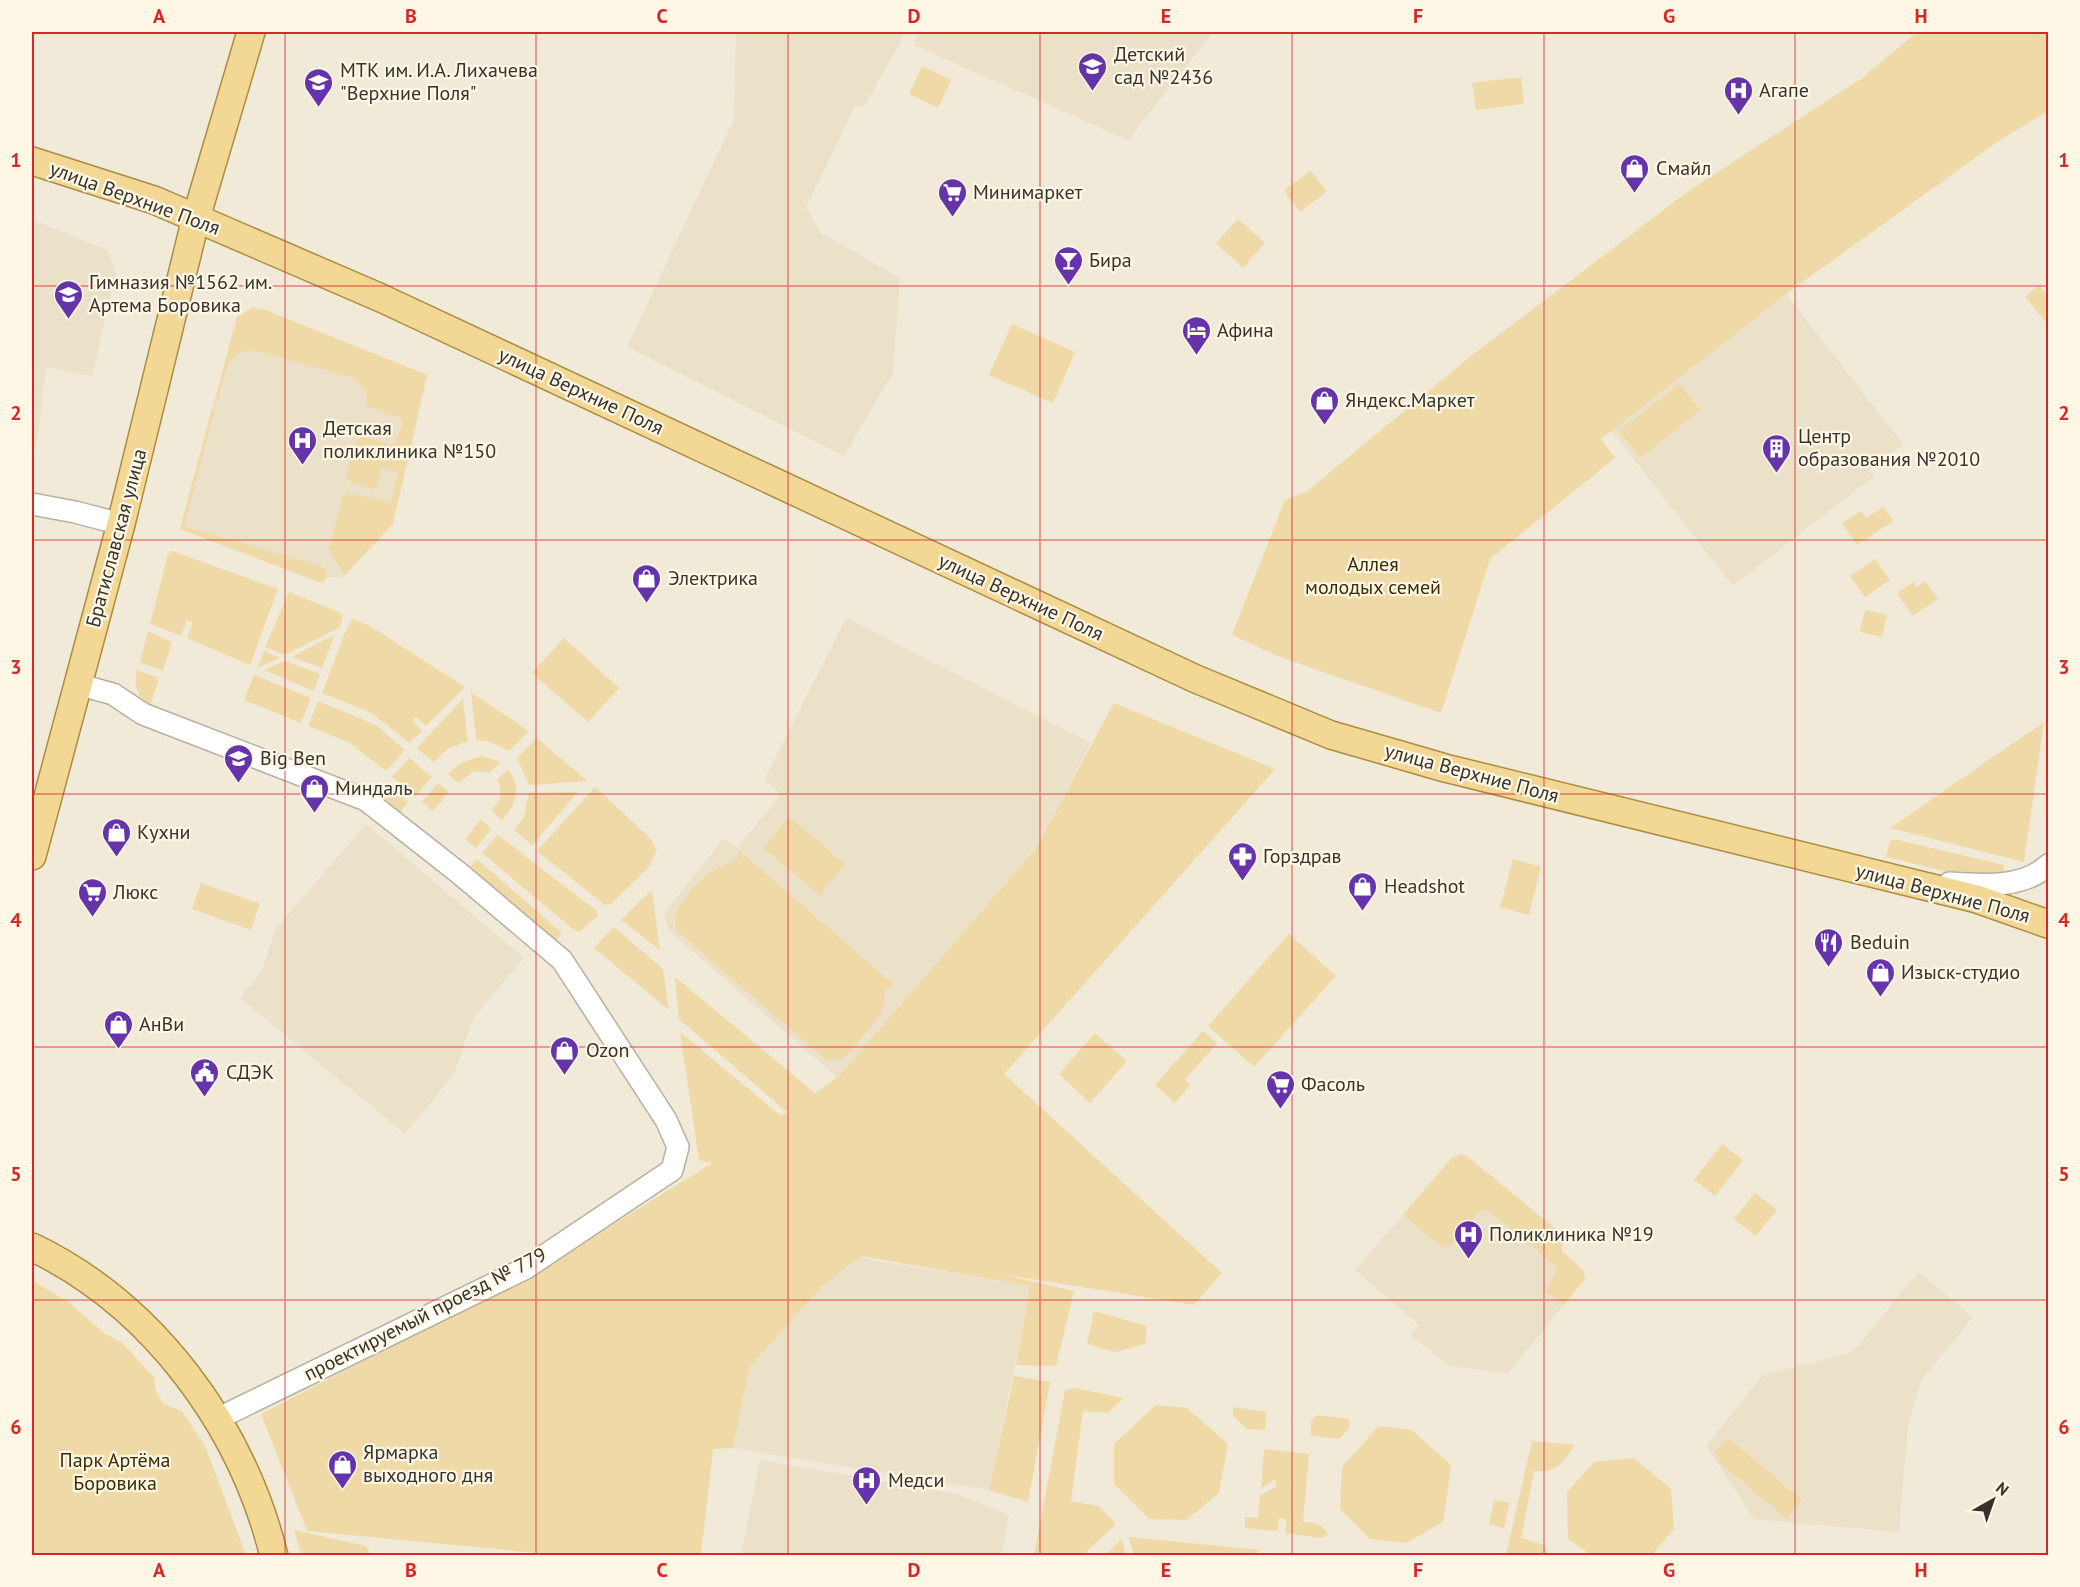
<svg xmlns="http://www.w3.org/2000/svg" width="2080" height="1587" font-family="'PT Sans',sans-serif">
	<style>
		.built { fill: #ebe0c8 }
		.green { fill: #efd9a7 }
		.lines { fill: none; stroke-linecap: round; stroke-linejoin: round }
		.minor-casing { stroke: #b7b09f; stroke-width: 24 }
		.major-casing { stroke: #ab8d41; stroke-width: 30 }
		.minor { stroke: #fff; stroke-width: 21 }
		.major { stroke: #f2d894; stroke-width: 27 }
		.grid { fill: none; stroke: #d62828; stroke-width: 1.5; stroke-opacity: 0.55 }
		.labels { text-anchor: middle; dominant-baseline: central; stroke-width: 4.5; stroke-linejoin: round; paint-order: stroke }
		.poi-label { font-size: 20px; fill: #36332c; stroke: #fff7e6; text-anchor: start }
		.street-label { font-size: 20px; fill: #36332c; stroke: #fff7e6 }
		.park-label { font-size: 20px; fill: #3b2c05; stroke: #fff7e6 }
		.neatline { fill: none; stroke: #d62828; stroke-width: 2 }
		.grid-label { font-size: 20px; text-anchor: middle; font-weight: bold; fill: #d62828 }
	</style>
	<rect width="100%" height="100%" fill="#f1ead9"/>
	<g class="built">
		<path d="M736,32H906L864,107L855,106L806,208L821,233L900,278L893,373L844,456L627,347L734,119Z"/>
		<path d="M918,32H1213L1128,140L914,45Z"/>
		<path d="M32,219L108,251L116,273L92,376L46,367L37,442L32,457Z"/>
		<path d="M1786,294L1903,444L1870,470L1874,476L1733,586L1611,430Z"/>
		<path d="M252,308L263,309L427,375L393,524L342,578L327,577L322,583L180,529L237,317Z"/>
		<path d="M846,618L1091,743L1035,850L838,1078L668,930L664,913L724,838L737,848L781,794L764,780Z"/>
		<path d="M366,824L524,958L473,1018L454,1074L405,1134L240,998L262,971L275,930Z"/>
		<path d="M1461,1154L1468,1157L1563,1235L1562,1251L1583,1270L1585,1279L1508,1373L1449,1366L1411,1335L1419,1325L1355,1270L1452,1158Z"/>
		<path d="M861,1256L871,1260L1031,1286L989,1490L733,1448L749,1368L823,1285Z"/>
		<path d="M1918,1272L1973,1317L1922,1379L1908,1425L1899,1532L1754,1519L1706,1446L1762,1376L1853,1352Z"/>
		<path d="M760,1460L957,1494L1009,1515L1002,1555H741Z"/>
	</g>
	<g class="green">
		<path d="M1917,32H2048V111L2000,140L1786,294L1601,439L1615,458L1490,559L1441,713L1280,657L1232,635L1285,500L1306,492L1471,356L1690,190L1862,78Z"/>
		<path d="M922,66L951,80L938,108L909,94Z"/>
		<path d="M1521,77L1524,104L1476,110L1472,83Z"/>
		<path d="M1310,171L1327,191L1300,212L1284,191Z"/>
		<path d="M1238,219L1265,243L1243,268L1216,243Z"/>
		<path d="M2040,285L2045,293L2048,290V320L2046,322L2025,297Z"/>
		<path d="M252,308L263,309L427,375L393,524L345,575L329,549L343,495L347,493L391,502L398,472L382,468L377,487L373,489L351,482L346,478L355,443L363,436L389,445L396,443L402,424L401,418L366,406L367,391L352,377L252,350C226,350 223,380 219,400L214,404L237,317Z"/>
		<path d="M1012,324L1075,352L1053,403L989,375Z"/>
		<path d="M1680,384L1700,410L1640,458L1619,431Z"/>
		<path d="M212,408L214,411L212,420L184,527L319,565L325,569L327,577L322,583L180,529Z"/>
		<path d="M1883,507L1893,521L1857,545L1842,523L1861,511L1866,518Z"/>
		<path d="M172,551L278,589L250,665L187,638L193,623L187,620L181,636L150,624L168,554Z"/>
		<path d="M1875,559L1890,580L1865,597L1850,576Z"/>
		<path d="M1925,581L1938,599L1913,616L1897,593L1913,582L1916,587Z"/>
		<path d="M289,592L343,614L340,627L285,655L265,647Z"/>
		<path d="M1865,610L1887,615L1882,637L1860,632Z"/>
		<path d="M353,619L370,626L465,687L426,726L416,717L413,721L422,731L409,743L372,713L322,693L346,630Z"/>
		<path d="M148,631L172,642L163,671L140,662Z"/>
		<path d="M335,634L322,668L292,657Z"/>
		<path d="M564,638L619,688L588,722L532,673Z"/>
		<path d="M264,651L280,658L258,667Z"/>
		<path d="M285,661L320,674L314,691L264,670Z"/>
		<path d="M137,670L159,678L150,706C136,695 134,687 137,670Z"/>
		<path d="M254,675L311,698L301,723L244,700Z"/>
		<path d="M471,692L529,731L509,751L488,741L476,740Z"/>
		<path d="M463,699L468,741L449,748L433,762L417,748Z"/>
		<path d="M318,701L376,725L405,750L386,771L350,743L308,726Z"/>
		<path d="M1114,703L1275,769L1004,1074L1222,1273L1194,1305L1000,1274L1074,1291L1056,1366L1016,1365L1030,1286L861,1256L823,1285L749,1368L733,1448L713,1449L701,1555H559L307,1531L261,1414L555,1261L712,1163L699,1160L680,1032L781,1116L787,1112L679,1019L675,977L815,1093L838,1077L1035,850Z"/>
		<path d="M2044,722L2024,862L1890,828Z"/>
		<path d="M537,738L587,781L529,785L517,758Z"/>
		<path d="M481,756L501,762L489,773L473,771L459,783L448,774L460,763Z"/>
		<path d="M409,758L432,777L415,796L392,777Z"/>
		<path d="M508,769C522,788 517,804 502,820L491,810L500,800V787L497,780Z"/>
		<path d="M385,783L408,802L400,813L374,796Z"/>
		<path d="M438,783L449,792L433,811L422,802Z"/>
		<path d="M595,787L651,839L657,851L648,868L611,904L605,905L537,851Z"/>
		<path d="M578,792L532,845L514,830L524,817L529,793Z"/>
		<path d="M789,817L845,864L820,895L763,848Z"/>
		<path d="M481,819L491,829L476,848L465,839Z"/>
		<path d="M498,835L597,911L598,916L579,932L574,930L482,853Z"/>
		<path d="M1894,839L2004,865L2002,876L1948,872L1886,857L1890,841Z"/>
		<path d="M740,851L894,985L890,990L886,988L882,1013L844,1058L826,1060L676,930C669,901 712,865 739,859L735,856Z"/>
		<path d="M477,859L562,933L553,943L468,869Z"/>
		<path d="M1513,859L1541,867L1529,915L1500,907Z"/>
		<path d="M201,883L260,904L251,930L192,909Z"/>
		<path d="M652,890L660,950L621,920Z"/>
		<path d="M614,927L663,969L669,1010L594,948Z"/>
		<path d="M1289,934L1336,976L1254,1067L1208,1026Z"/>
		<path d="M1203,1031L1217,1043L1185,1080L1190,1085L1175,1103L1155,1085Z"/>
		<path d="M1095,1033L1127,1061L1090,1103L1059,1074Z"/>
		<path d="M1722,1144L1743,1160L1715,1196L1694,1180Z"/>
		<path d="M1461,1154L1468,1157L1563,1235L1562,1251L1583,1270L1585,1279L1564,1305L1546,1291L1558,1268L1488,1210L1480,1211L1450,1247L1440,1245L1403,1215L1452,1158Z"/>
		<path d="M1755,1193L1777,1210L1756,1236L1734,1219Z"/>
		<path d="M32,1280L71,1304L104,1333L121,1342L154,1377L156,1392L164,1404L182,1411L205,1446L246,1555H32Z"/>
		<path d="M1094,1311L1147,1326L1145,1344L1115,1352L1087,1344Z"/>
		<path d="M1014,1376L1050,1382L1028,1502L989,1490Z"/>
		<path d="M1075,1388L1124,1398L1108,1413L1083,1411L1071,1501L1098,1506L1115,1522L1114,1526L1083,1555H1034L1065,1390Z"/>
		<path d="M1156,1405L1187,1408L1228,1444L1219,1493L1186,1520L1149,1519L1114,1484V1444Z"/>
		<path d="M1233,1407L1266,1412L1265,1430L1247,1429L1233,1416Z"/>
		<path d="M1318,1415L1349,1419L1350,1427L1340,1439L1311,1436V1421Z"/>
		<path d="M1379,1426L1412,1430L1451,1465L1443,1522L1406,1543L1370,1539L1340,1509L1342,1467Z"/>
		<path d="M1728,1438L1802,1500L1788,1517L1786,1518L1721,1464L1715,1453Z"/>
		<path d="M1532,1441L1575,1445C1563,1463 1557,1473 1534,1471L1521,1538L1544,1545L1549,1555H1506Z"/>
		<path d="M1264,1449L1309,1454L1303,1522C1315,1523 1324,1523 1328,1536L1320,1538L1286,1533V1519L1279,1518L1278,1531L1245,1528V1517L1258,1518L1260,1495L1276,1487V1479L1261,1488Z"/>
		<path d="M1634,1458L1671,1489L1674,1529L1652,1555H1591L1568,1539L1567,1492L1594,1462Z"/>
		<path d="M1494,1500L1510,1503L1504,1528L1489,1524Z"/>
		<path d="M294,1530L366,1546L371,1555H304L300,1551Z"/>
		<path d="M1129,1537L1260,1550L1254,1556L1134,1555Z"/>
		<path d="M1122,1539L1126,1555H1105Z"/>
	</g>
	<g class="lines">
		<defs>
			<g id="minor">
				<path d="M32,504L75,512L121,524"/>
				<path d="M77,684L113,694L143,714L366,800L459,873L562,960L666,1120L678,1147L672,1170L526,1268L217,1419"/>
				<path d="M1949,883C1981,885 2023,889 2048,865"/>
			</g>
			<g id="major">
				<path d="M32,161L154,200L381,298L1196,679L1331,735L1445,768L1977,899L2048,924"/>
				<path d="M32,856L121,524L196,218L251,32"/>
				<path d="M32,1247C153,1305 242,1426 274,1556"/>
			</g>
		</defs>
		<use href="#minor" class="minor-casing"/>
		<use href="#major" class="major-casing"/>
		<use href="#minor" class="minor"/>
		<use href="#major" class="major"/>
	</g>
	<path class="grid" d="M285,32V1556M536,32V1556M788,32V1556M1040,32V1556M1292,32V1556M1544,32V1556M1795,32V1556M32,286H2048M32,540H2048M32,794H2048M32,1047H2048M32,1300H2048"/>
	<defs>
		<symbol id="school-pin" viewBox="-11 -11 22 30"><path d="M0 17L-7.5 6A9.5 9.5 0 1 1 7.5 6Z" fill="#6534ab" stroke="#fff7e6"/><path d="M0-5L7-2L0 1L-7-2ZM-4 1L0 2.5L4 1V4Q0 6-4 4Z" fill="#fff"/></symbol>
		<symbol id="university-pin" viewBox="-11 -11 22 30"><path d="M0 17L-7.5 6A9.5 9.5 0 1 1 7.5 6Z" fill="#6534ab" stroke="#fff7e6"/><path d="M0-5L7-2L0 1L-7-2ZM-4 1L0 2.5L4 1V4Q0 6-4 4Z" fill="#fff"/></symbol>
		<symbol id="hospital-pin" viewBox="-11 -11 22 30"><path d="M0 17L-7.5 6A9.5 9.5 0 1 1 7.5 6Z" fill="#6534ab" stroke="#fff7e6"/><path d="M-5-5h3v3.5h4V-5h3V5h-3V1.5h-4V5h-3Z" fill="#fff"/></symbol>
		<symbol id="shop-pin" viewBox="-11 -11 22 30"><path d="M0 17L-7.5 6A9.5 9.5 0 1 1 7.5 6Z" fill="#6534ab" stroke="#fff7e6"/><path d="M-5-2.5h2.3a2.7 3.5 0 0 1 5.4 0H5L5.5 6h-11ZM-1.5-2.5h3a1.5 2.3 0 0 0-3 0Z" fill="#fff"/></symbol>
		<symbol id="supermarket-pin" viewBox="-11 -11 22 30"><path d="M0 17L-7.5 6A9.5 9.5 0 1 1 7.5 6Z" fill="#6534ab" stroke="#fff7e6"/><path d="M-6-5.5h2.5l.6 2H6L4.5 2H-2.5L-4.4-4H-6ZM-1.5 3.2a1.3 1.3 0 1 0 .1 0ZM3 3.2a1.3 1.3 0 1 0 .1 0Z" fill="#fff"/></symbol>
		<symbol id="bar-pin" viewBox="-11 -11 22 30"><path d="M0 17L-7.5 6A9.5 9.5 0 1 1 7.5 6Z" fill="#6534ab" stroke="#fff7e6"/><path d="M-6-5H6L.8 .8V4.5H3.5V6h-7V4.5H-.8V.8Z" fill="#fff"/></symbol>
		<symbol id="hotel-pin" viewBox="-11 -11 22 30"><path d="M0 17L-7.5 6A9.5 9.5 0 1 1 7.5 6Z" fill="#6534ab" stroke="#fff7e6"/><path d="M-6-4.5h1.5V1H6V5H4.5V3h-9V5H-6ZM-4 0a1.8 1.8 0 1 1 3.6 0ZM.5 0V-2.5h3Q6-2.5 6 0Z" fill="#fff"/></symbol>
		<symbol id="building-pin" viewBox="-11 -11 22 30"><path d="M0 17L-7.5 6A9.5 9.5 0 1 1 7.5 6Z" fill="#6534ab" stroke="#fff7e6"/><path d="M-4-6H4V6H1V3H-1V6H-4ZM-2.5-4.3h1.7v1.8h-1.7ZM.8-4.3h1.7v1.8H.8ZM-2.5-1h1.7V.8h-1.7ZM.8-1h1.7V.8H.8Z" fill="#fff"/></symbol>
		<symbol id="pharmacy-pin" viewBox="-11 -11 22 30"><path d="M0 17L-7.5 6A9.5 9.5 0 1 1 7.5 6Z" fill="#6534ab" stroke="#fff7e6"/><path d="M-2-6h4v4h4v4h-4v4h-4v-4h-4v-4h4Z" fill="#fff"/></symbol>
		<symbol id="restaurant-pin" viewBox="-11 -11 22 30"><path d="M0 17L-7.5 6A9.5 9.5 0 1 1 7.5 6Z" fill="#6534ab" stroke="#fff7e6"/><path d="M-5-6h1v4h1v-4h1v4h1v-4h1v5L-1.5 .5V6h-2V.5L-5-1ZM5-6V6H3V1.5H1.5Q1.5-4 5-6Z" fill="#fff"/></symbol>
		<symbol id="civic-pin" viewBox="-11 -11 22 30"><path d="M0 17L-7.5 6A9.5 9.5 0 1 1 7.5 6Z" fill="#6534ab" stroke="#fff7e6"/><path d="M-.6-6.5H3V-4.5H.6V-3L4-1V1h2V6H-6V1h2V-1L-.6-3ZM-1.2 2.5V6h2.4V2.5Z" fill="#fff"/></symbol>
	</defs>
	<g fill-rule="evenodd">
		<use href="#school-pin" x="1076" y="50" width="33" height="45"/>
		<use href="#university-pin" x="302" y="66" width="33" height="45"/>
		<use href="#hospital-pin" x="1722" y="74" width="33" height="45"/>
		<use href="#shop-pin" x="1618" y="152" width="33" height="45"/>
		<use href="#supermarket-pin" x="936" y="176" width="33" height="45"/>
		<use href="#bar-pin" x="1052" y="244" width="33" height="45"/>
		<use href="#school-pin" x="52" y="278" width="33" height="45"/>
		<use href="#hotel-pin" x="1180" y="314" width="33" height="45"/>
		<use href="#shop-pin" x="1308" y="384" width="33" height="45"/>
		<use href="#hospital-pin" x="286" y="424" width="33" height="45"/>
		<use href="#building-pin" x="1760" y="432" width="33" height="45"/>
		<use href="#shop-pin" x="630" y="562" width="33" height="45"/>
		<use href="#school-pin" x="222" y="742" width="33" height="45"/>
		<use href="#shop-pin" x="298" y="772" width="33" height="45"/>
		<use href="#shop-pin" x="100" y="816" width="33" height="45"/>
		<use href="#pharmacy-pin" x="1226" y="840" width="33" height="45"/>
		<use href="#shop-pin" x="1346" y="870" width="33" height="45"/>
		<use href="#supermarket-pin" x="76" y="876" width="33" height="45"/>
		<use href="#restaurant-pin" x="1812" y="926" width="33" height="45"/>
		<use href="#shop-pin" x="1864" y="956" width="33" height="45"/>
		<use href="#shop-pin" x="102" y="1008" width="33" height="45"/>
		<use href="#shop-pin" x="548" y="1034" width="33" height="45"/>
		<use href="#civic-pin" x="188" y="1056" width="33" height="45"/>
		<use href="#supermarket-pin" x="1264" y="1068" width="33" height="45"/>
		<use href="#hospital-pin" x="1452" y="1218" width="33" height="45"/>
		<use href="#shop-pin" x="326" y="1448" width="33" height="45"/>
		<use href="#hospital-pin" x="850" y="1464" width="33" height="45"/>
	</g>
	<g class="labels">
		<g class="poi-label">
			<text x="1114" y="54">Детский<tspan x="1114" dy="23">сад №2436</tspan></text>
			<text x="340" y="70">МТК им. И.А. Лихачева<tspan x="340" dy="23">"Верхние Поля"</tspan></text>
			<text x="1759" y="90">Агапе</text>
			<text x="1656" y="168">Смайл</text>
			<text x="973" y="192">Минимаркет</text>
			<text x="1089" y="260">Бира</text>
			<text x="89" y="282">Гимназия №1562 им.<tspan x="89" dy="23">Артема Боровика</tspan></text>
			<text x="1217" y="330">Афина</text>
			<text x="1345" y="400">Яндекс.Маркет</text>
			<text x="323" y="428">Детская<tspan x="323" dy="23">поликлиника №150</tspan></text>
			<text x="1798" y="436">Центр<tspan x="1798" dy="23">образования №2010</tspan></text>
			<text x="668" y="578">Электрика</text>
			<text x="260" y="758">Big Ben</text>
			<text x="335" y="788">Миндаль</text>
			<text x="137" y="832">Кухни</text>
			<text x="1263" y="856">Горздрав</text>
			<text x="1384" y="886">Headshot</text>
			<text x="113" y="892">Люкс</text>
			<text x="1850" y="942">Beduin</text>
			<text x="1901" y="972">Изыск-студио</text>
			<text x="139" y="1024">АнВи</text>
			<text x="586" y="1050">Ozon</text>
			<text x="226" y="1072">СДЭК</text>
			<text x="1301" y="1084">Фасоль</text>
			<text x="1489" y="1234">Поликлиника №19</text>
			<text x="363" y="1452">Ярмарка<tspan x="363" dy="23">выходного дня</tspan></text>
			<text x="888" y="1480">Медси</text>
		</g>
		<g class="street-label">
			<text transform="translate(135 198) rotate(20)">улица Верхние Поля</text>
			<text transform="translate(581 391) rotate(25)">улица Верхние Поля</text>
			<text transform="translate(116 538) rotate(-75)">Братиславская улица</text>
			<text transform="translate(1021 597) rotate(25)">улица Верхние Поля</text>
			<text transform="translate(1472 773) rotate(15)">улица Верхние Поля</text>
			<text transform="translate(1943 893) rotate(15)">улица Верхние Поля</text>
			<text transform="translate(425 1314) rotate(-27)">проектируемый проезд № 779</text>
		</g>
		<g class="park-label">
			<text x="1373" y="564">Аллея<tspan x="1373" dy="23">молодых семей</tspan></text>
			<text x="115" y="1460">Парк Артёма<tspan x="115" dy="23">Боровика</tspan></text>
		</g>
	</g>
	<rect width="2080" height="1587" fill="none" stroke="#fff7e6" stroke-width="66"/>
	<g transform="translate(1993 1500) rotate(40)" stroke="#fff7e6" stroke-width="4.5" paint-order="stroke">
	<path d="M0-4.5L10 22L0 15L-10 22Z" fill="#36332c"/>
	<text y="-9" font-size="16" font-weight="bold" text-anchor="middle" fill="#36332c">N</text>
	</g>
	<rect x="33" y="33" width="2014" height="1521" class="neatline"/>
	<g class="grid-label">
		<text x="159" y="23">A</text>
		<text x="411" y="23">B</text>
		<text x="662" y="23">C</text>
		<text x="914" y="23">D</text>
		<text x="1166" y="23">E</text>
		<text x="1418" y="23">F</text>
		<text x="1669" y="23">G</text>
		<text x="1921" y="23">H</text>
		<text x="16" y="167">1</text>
		<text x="2064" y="167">1</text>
		<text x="16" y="420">2</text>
		<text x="2064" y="420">2</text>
		<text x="16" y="674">3</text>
		<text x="2064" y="674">3</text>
		<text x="16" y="927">4</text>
		<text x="2064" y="927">4</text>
		<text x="16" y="1181">5</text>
		<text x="2064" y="1181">5</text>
		<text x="16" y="1434">6</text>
		<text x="2064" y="1434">6</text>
		<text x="159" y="1577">A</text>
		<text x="411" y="1577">B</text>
		<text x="662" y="1577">C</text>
		<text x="914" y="1577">D</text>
		<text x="1166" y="1577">E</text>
		<text x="1418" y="1577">F</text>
		<text x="1669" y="1577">G</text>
		<text x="1921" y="1577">H</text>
	</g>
</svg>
